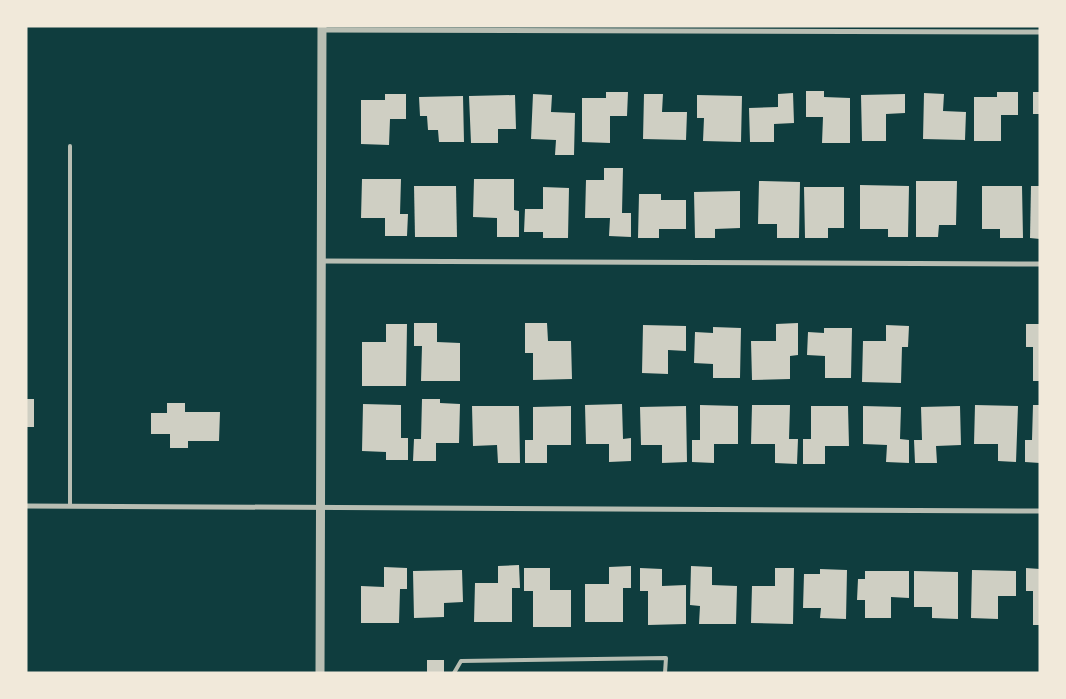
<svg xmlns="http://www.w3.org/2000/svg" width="1066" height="699" font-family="'IBM Plex Sans',sans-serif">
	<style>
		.building { fill: #cfcfc3 }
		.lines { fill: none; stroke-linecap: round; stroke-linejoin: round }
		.service { stroke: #b8beb3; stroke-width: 4 }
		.minor { stroke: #b8beb3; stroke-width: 5 }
		.tertiary { stroke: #b8beb3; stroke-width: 9 }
	</style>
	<rect width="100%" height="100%" fill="#0f3d3e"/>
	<g class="building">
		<path d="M806,91H824V97L850,98V143H822L823,117H806Z"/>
		<path d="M606,92H628L627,116H610V143L582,142V98H606Z"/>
		<path d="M997,92H1018V115H1001V141H974V97H997Z"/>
		<rect x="1033" y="92" width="7" height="22"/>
		<path d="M793,93L794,123L774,124V142H750L749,108L778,107V94Z"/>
		<path d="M924,93L944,94L943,111L966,112L965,140L923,139Z"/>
		<path d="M385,94H406V119H390L389,145L361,144V100H385Z"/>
		<path d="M533,94L552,95L551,112L575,113L574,155H555L556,140L531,139Z"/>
		<path d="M644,94H663L662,112H687L686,140L643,139Z"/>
		<path d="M905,94V113L886,114V141H862L861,95Z"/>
		<path d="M515,95L516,129H498V143H471L469,96Z"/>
		<path d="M697,95L742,96L741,142L703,141L704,118H697Z"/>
		<path d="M463,96L464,142H439L438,130H428L427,116H420L419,97Z"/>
		<path d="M604,168H623L622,213H631V237L609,236L610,218H585L586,180H604Z"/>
		<path d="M362,179H401L400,214H408L407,236H385V218H361Z"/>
		<path d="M474,179H514V210L519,211V237H497V218L473,217Z"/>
		<path d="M759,181L800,182L799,238H777V224H758Z"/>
		<path d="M916,181H957L956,225H939L938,237H916Z"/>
		<path d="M860,185L909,186L908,237H888V229H860Z"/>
		<path d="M414,186H456L457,237H415Z"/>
		<path d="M982,186H1022L1023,238H1000V229H982Z"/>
		<path d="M1031,186H1040V239L1030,238Z"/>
		<path d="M543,187L569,188L568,238H543V232H524L525,209H543Z"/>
		<path d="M804,187H844V228H828V238H805Z"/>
		<path d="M740,191V228L715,229V238H695L694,192Z"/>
		<path d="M639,194H661V200H686V229H659V238H638Z"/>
		<path d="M414,323H437V342L460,343V381H421L422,346H414Z"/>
		<path d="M525,323H547L548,341H571L572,379L533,380V353H525Z"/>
		<path d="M798,323V355L790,356V379L752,380L751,341H776V324Z"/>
		<path d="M386,324H407L406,386H362V342H386Z"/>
		<path d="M1026,324H1040V381H1033V347H1026Z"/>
		<path d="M643,325L686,326V351L668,350V374L642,373Z"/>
		<path d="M886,325L909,326L908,347H902L901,383L862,382L863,341H886Z"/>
		<path d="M713,327L741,328L740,378H713V364L694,363L695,332L713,333Z"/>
		<path d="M824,328H852L851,378H825V356L807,355L808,332L824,333Z"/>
		<rect x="26" y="399" width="8" height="28"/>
		<path d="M422,399H440V403L460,404L459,443H436V461H413L414,439H421Z"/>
		<path d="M167,403H185V412H220L219,441H188V448H170V434H151V413H167Z"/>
		<path d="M363,404L401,405V438H408V460H386V452L362,451Z"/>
		<path d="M622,404L623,439L631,438V461L609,462V444H586L585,405Z"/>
		<path d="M700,405L738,406V444H714V463L692,462V440H700Z"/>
		<path d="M752,405H790L789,439H798L797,464L775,463V444H751Z"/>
		<path d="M975,405L1018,406L1016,462L998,461V444H974Z"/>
		<path d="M1033,405H1040V463L1025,462V440H1032Z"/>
		<path d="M472,406H519L520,463H498L497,445L473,446Z"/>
		<path d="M571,406V445H547V463H525V440H533V407Z"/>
		<path d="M686,406L687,462L662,463V445H641L640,407Z"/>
		<path d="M811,406H848L849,446H825V464H803V439H811Z"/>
		<path d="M863,406L901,407L900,439L909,440V463L886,462L887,445L863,444Z"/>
		<path d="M960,406L961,445L936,446L937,463H915L914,440H922L921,407Z"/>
		<path d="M519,565L520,588H512V622H474L475,583H498V566Z"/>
		<path d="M631,566V588H623V622H585V584H609V567Z"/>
		<path d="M691,566L712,567V585L737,586L736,624H699L700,606L690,605Z"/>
		<path d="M384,567L407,568V589H400L399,623H361V586L384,587Z"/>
		<path d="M524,568H550V590H571V627H533V591H524Z"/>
		<path d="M640,568L662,569V586L686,585V624L648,625V591H640Z"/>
		<path d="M775,568H794L793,624L751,623L752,586H775Z"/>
		<path d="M1026,568L1040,569V625H1033V591H1026Z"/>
		<path d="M820,569L847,570L846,619L820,618L821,608H803L804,574H820Z"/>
		<path d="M462,570L463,602L444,603V617L414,618L413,571Z"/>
		<path d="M972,570L1016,571V596H998V619L971,618Z"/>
		<path d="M865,571H909V598L891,597V618H865V600H857L858,579H865Z"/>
		<path d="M914,571L958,572V619L932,618V607H914Z"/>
		<rect x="427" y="660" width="17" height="13"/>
	</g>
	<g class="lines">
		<g class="service">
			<path d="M70,506V146"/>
			<path d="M454,673L461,661L666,658L665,673"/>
		</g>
		<g class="minor">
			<path d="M322,30L1040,32"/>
			<path d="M321,261L1040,264"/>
			<path d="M26,506L1040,511"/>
		</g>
		<path class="tertiary" d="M320,673L322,26"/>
	</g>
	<rect width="1066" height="699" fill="none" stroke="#f1e9da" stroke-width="55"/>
</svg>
